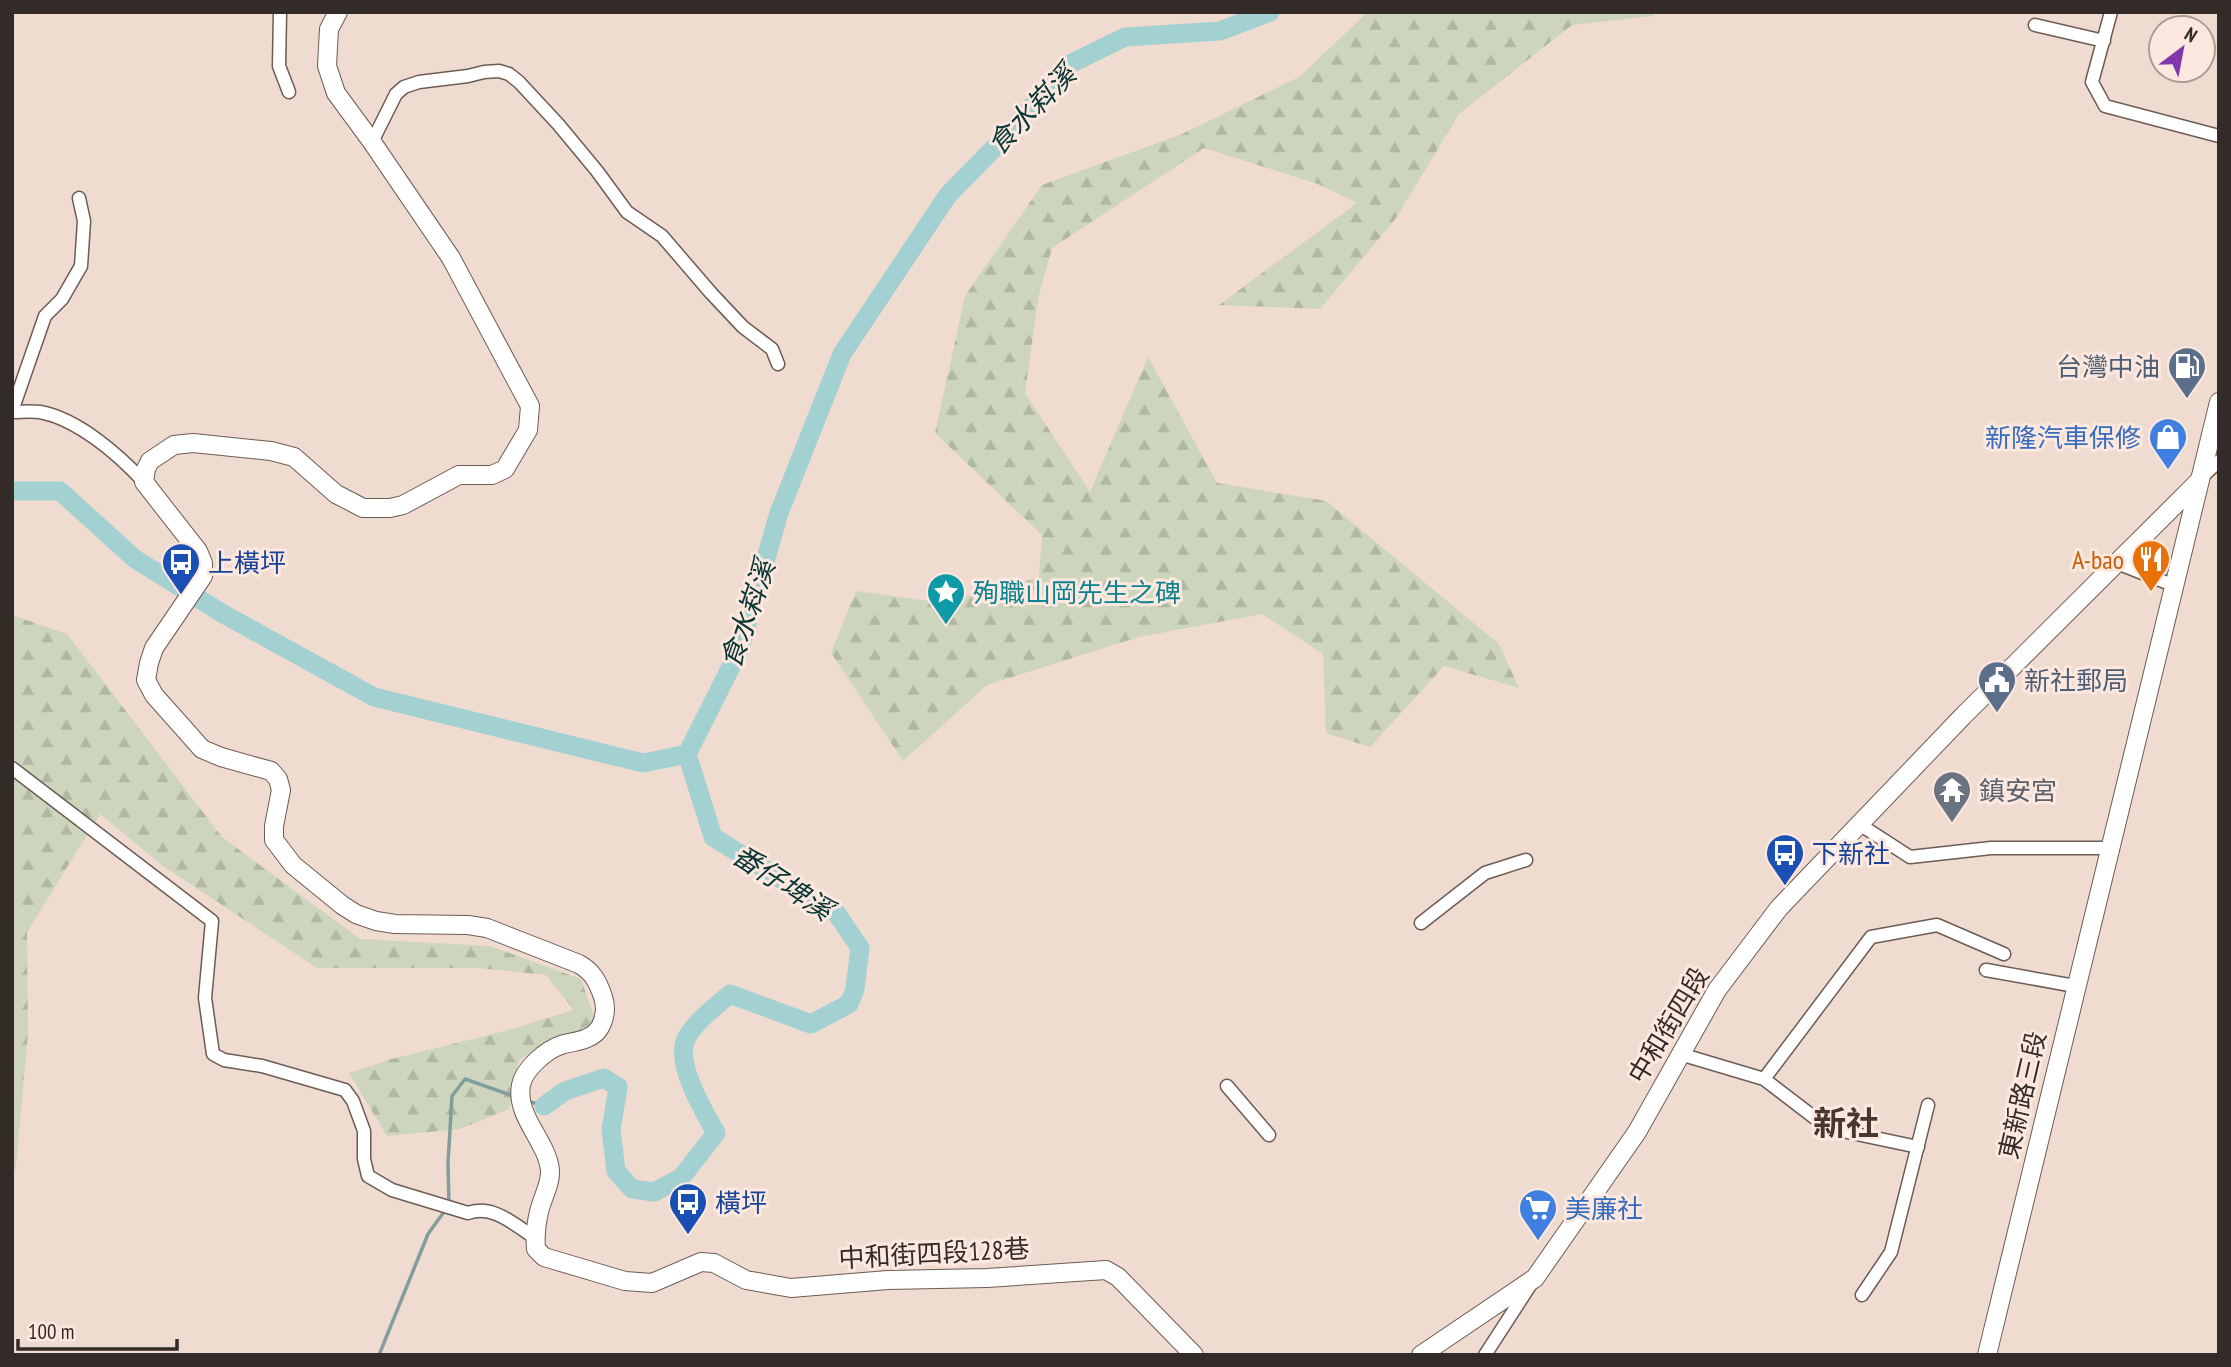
<svg xmlns="http://www.w3.org/2000/svg" width="2231" height="1367" font-family="'PT Sans Narrow','Noto Sans TC',sans-serif">
	<style>
		.forest { fill: url(#forest-firs) }
		.lines { fill: none; stroke-linecap: round; stroke-linejoin: round }
		.stream { stroke: #819e9e; stroke-width: 3.5 }
		.river { stroke: #a3d0d1; stroke-width: 19 }
		.street-casing { stroke: #6d5c53; stroke-width: 15 }
		.secondary-casing { stroke: #6d5c53; stroke-width: 20 }
		.street { stroke: #fff; stroke-width: 12 }
		.secondary { stroke: #fff; stroke-width: 18 }
		.labels { text-anchor: middle; dominant-baseline: central; stroke-width: 6; stroke-linejoin: round; paint-order: stroke }
		.service-label { font-size: 26px; fill: #4e5e75; stroke: #fde8df; text-anchor: end }
		.shop-label { font-size: 26px; fill: #366cbe; stroke: #fde8df; text-anchor: end }
		.food-label { font-size: 26px; fill: #c56008; stroke: #fde8df; text-anchor: end }
		.transit-label { font-size: 26px; fill: #164399; stroke: #fde8df; text-anchor: start }
		.culture-label { font-size: 26px; fill: #0d838f; stroke: #fde8df; text-anchor: start }
		.worship-label { font-size: 26px; fill: #5b616d; stroke: #fde8df; text-anchor: start }
		.street-label { font-size: 26px; fill: #332b28; stroke: #fde8df }
		.water-label { font-size: 28px; font-style: italic; fill: #093637; stroke: #fde8df }
		.district-label { font-size: 33px; font-weight: bold; fill: #47372f; stroke: #fde8df }
	</style>
	<defs>
		<pattern id="forest-firs" width="22" height="20" patternUnits="userSpaceOnUse" patternTransform="scale(1.75)"><rect width="22" height="20" fill="#cdd5bd"/><path d="M5 1l3.5 6h-7zM16 11l3.5 6h-7z" fill="#b0b7a2"/></pattern>
	</defs>
	<rect width="100%" height="100%" fill="#f0dbd1"/>
	<g class="forest">
		<path d="M1368,12H1655L1653,16L1572,25L1459,114L1396,218L1320,309L1219,305L1357,203L1318,184L1204,148L1052,248L1038,299L1025,393L1090,492L1148,357L1217,483L1326,501L1499,644L1519,688L1444,666L1370,747L1326,733L1323,654L1262,614L1139,637L987,685L903,761L831,653L856,591L942,603L1039,577L1042,535L935,433L965,296L1042,185L1182,134L1299,77Z"/>
		<path d="M12,615L67,634L222,837L360,939L490,946L581,979L595,1020L563,1043L519,1059L509,1109L460,1129L387,1136L349,1073L392,1059L501,1032L574,1010L546,975L480,968H317L163,866L100,814L27,932L28,1033L16,1166L12,1180Z"/>
	</g>
	<g class="lines">
		<g class="stream">
			<path d="M527,1101L544,1106"/>
			<path d="M379,1355L428,1234L449,1205L448,1163L452,1096L465,1079L513,1096"/>
		</g>
		<g class="river">
			<path d="M12,491H60L135,559L225,615L374,697L643,763L687,754L739,651L779,513L842,354L948,195L1012,130L1066,66L1125,37L1220,31L1270,12"/>
			<path d="M544,1106L565,1091L604,1078L618,1087L611,1130L616,1171L632,1189L654,1192L681,1178L716,1133C704,1111 673,1061 687,1037C697,1020 715,1007 730,994L811,1024L849,1004L855,989L860,948L837,914L713,837L687,754"/>
		</g>
		<defs>
			<g id="street">
				<path d="M280,12L279,66L289,92"/>
				<path d="M2111,12L2092,82L2105,106L2219,136"/>
				<path d="M2035,25L2104,41"/>
				<path d="M372,142L396,94L404,87L419,82L468,76L484,72L499,71L509,74L519,82L558,124L597,171L627,212L662,236L711,293L743,327L772,349L778,364"/>
				<path d="M12,411L45,316L62,299L81,266L84,221L79,198"/>
				<path d="M12,412C21,412 31,411 40,412C78,419 119,455 144,482"/>
				<path d="M2202,477L2219,461"/>
				<path d="M2117,563L2175,586"/>
				<path d="M12,768L212,921L205,998L213,1054L224,1060L262,1066L345,1090L353,1101L364,1131V1159L368,1176L392,1190L468,1213C493,1204 515,1225 535,1238"/>
				<path d="M1859,824L1910,857L1991,848H2109"/>
				<path d="M1421,923L1485,873L1526,860"/>
				<path d="M1986,970L2075,986"/>
				<path d="M1680,1054L1764,1079L1828,1128L1918,1147"/>
				<path d="M1764,1079L1871,937L1937,925L2004,954"/>
				<path d="M1227,1086L1269,1135"/>
				<path d="M1862,1295L1891,1252L1928,1105"/>
				<path d="M1485,1355L1531,1284"/>
			</g>
			<g id="secondary">
				<path d="M338,12L329,29L327,66L336,93L372,142L451,258L530,406L528,430L505,469L492,475H459L403,505L390,508H363L336,494L294,457L271,451L193,443L174,445L150,461L146,469L144,482L198,551L203,563V576L154,648L149,663L146,680L154,695L202,749L221,757L271,771L278,779L281,790L274,826V840L293,865L342,905L356,914L376,921L395,924L468,925L487,928L579,964C593,972 598,982 603,997C608,1012 603,1032 587,1038C579,1042 570,1042 561,1045C546,1050 524,1069 521,1085C515,1116 547,1141 550,1170C551,1184 542,1198 539,1212C536,1224 535,1237 536,1249L544,1257L625,1281L652,1283L701,1262L714,1263L746,1280L791,1288L888,1280L987,1278L1106,1270L1118,1277L1194,1355"/>
				<path d="M1421,1355L1535,1278L1637,1132L1717,990L1779,908L1963,716L2200,480"/>
				<path d="M1987,1355L2219,402"/>
			</g>
		</defs>
		<use href="#street" class="street-casing"/>
		<use href="#secondary" class="secondary-casing"/>
		<use href="#street" class="street"/>
		<use href="#secondary" class="secondary"/>
	</g>
	<defs>
		<symbol id="fuel-pin" viewBox="-11 -11 22 30"><path d="M0 17L-7.5 6A9.5 9.5 0 1 1 7.5 6Z" fill="#5c6f8a" stroke="#fde8df"/><path d="M-5.5-6h7V0h2V4h1.3V-2.5L3-4.5l.8-.8L6-3V5H2.5V1h-1V6h-7ZM-4.2-4.7v3.2H.2V-4.7Z" fill="#fff"/></symbol>
		<symbol id="shop-pin" viewBox="-11 -11 22 30"><path d="M0 17L-7.5 6A9.5 9.5 0 1 1 7.5 6Z" fill="#3f7fe0" stroke="#fde8df"/><path d="M-5-2.5h2.3a2.7 3.5 0 0 1 5.4 0H5L5.5 6h-11ZM-1.5-2.5h3a1.5 2.3 0 0 0-3 0Z" fill="#fff"/></symbol>
		<symbol id="restaurant-pin" viewBox="-11 -11 22 30"><path d="M0 17L-7.5 6A9.5 9.5 0 1 1 7.5 6Z" fill="#e8710a" stroke="#fde8df"/><path d="M-5-6h1v4h1v-4h1v4h1v-4h1v5L-1.5 .5V6h-2V.5L-5-1ZM5-6V6H3V1.5H1.5Q1.5-4 5-6Z" fill="#fff"/></symbol>
		<symbol id="bus-pin" viewBox="-11 -11 22 30"><path d="M0 17L-7.5 6A9.5 9.5 0 1 1 7.5 6Z" fill="#1a4fb4" stroke="#fde8df"/><path d="M-5-6H5V4H4V6H2V4H-2V6H-4V4H-5ZM-3.5-4V0h7V-4ZM-3.5 1.2v1.5H-2V1.2ZM2 1.2v1.5H3.5V1.2Z" fill="#fff"/></symbol>
		<symbol id="sight-pin" viewBox="-11 -11 22 30"><path d="M0 17L-7.5 6A9.5 9.5 0 1 1 7.5 6Z" fill="#0f9aa8" stroke="#fde8df"/><path d="M0-6L1.8-2.2L6-1.7L2.9 1.2L3.7 5.4L0 3.3L-3.7 5.4L-2.9 1.2L-6-1.7L-1.8-2.2Z" fill="#fff"/></symbol>
		<symbol id="civic-pin" viewBox="-11 -11 22 30"><path d="M0 17L-7.5 6A9.5 9.5 0 1 1 7.5 6Z" fill="#5c6f8a" stroke="#fde8df"/><path d="M-.6-6.5H3V-4.5H.6V-3L4-1V1h2V6H-6V1h2V-1L-.6-3ZM-1.2 2.5V6h2.4V2.5Z" fill="#fff"/></symbol>
		<symbol id="temple-pin" viewBox="-11 -11 22 30"><path d="M0 17L-7.5 6A9.5 9.5 0 1 1 7.5 6Z" fill="#6b7280" stroke="#fde8df"/><path d="M0-6L5-2H3V0L6.5 2.5H4V6H1.5V3h-3V6H-4V2.5H-6.5L-3 0V-2H-5Z" fill="#fff"/></symbol>
		<symbol id="supermarket-pin" viewBox="-11 -11 22 30"><path d="M0 17L-7.5 6A9.5 9.5 0 1 1 7.5 6Z" fill="#3f7fe0" stroke="#fde8df"/><path d="M-6-5.5h2.5l.6 2H6L4.5 2H-2.5L-4.4-4H-6ZM-1.5 3.2a1.3 1.3 0 1 0 .1 0ZM3 3.2a1.3 1.3 0 1 0 .1 0Z" fill="#fff"/></symbol>
	</defs>
	<g fill-rule="evenodd">
		<use href="#fuel-pin" x="2165" y="344" width="44" height="60"/>
		<use href="#shop-pin" x="2146" y="415" width="44" height="60"/>
		<use href="#restaurant-pin" x="2129" y="537" width="44" height="60"/>
		<use href="#bus-pin" x="159" y="540" width="44" height="60"/>
		<use href="#sight-pin" x="924" y="570" width="44" height="60"/>
		<use href="#civic-pin" x="1975" y="658" width="44" height="60"/>
		<use href="#temple-pin" x="1930" y="768" width="44" height="60"/>
		<use href="#bus-pin" x="1763" y="831" width="44" height="60"/>
		<use href="#bus-pin" x="666" y="1180" width="44" height="60"/>
		<use href="#supermarket-pin" x="1516" y="1186" width="44" height="60"/>
	</g>
	<g class="labels">
		<g class="service-label">
			<text x="2160" y="366">台灣中油</text>
			<text x="2024" y="680" text-anchor="start">新社郵局</text>
		</g>
		<g class="shop-label">
			<text x="2141" y="437">新隆汽車保修</text>
			<text x="1565" y="1208" text-anchor="start">美廉社</text>
		</g>
		<g class="food-label">
			<text x="2124" y="559">A-bao</text>
		</g>
		<g class="transit-label">
			<text x="208" y="562">上橫坪</text>
			<text x="1812" y="853">下新社</text>
			<text x="715" y="1202">橫坪</text>
		</g>
		<g class="culture-label">
			<text x="973" y="592">殉職山岡先生之碑</text>
		</g>
		<g class="worship-label">
			<text x="1979" y="790">鎮安宮</text>
		</g>
		<g class="street-label">
			<text transform="translate(1668 1025) rotate(-59)">中和街四段</text>
			<text transform="translate(2022 1095) rotate(-77)">東新路三段</text>
			<text transform="translate(934 1253) rotate(-3)">中和街四段128巷</text>
		</g>
		<g class="water-label">
			<text transform="translate(1031 109) rotate(-46)">食水嵙溪</text>
			<text transform="translate(747 614) rotate(-71)">食水嵙溪</text>
			<text transform="translate(783 882) rotate(33)">番仔埤溪</text>
		</g>
		<g class="district-label">
			<text x="1846" y="1122">新社</text>
		</g>
	</g>
	<rect width="2231" height="1367" fill="none" stroke="#332b28" stroke-width="28"/>
	<g transform="translate(2182 49) rotate(32)"><circle r="33" fill="#fde8df" stroke="#ac9c96" stroke-width="2"/>
	<path d="M0-5L12 26L0 18L-12 26Z" fill="#8138ab"/>
	<text y="-10" font-size="19" font-weight="bold" text-anchor="middle" fill="#332b28">N</text>
	</g>
	<path d="M18 1339v10h159v-10" fill="none" stroke="#332b28" stroke-width="3.5"/>
	<text x="28" y="1339" font-size="21" fill="#332b28" stroke="#fde8df" stroke-width="5" paint-order="stroke">100 m</text>
</svg>
